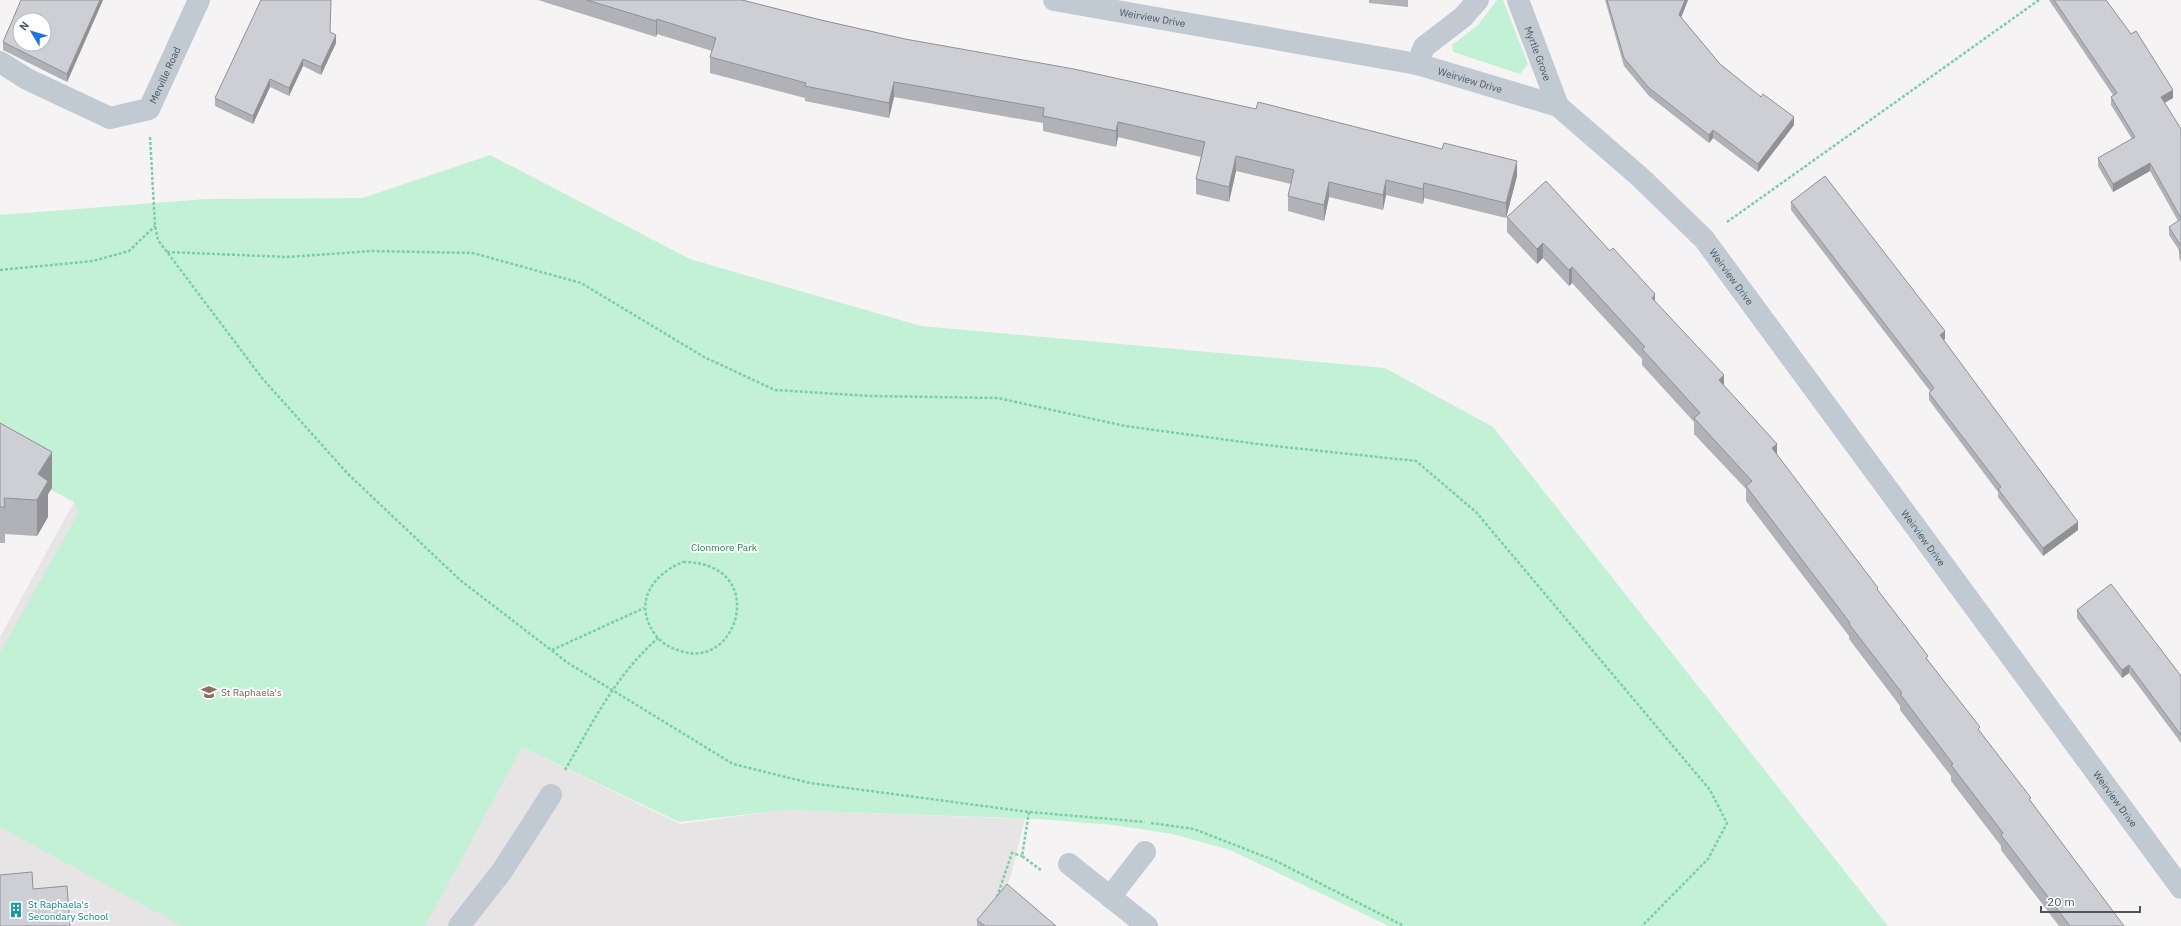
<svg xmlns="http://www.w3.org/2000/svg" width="2181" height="926" font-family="'IBM Plex Sans',sans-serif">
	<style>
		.education { fill: #e6e4e5 }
		.green { fill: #c3f1d5 }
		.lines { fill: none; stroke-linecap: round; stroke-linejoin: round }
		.path { stroke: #7ad0a6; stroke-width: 2.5; stroke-dasharray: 3 2; stroke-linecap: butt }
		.minor { stroke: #c1cad2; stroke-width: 22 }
		.wall { fill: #b0b2b7 }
		.shaded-wall { fill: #909195 }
		.building { fill: #cdcfd5; stroke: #909195; fill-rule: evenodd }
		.labels { text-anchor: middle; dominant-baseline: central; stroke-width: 3.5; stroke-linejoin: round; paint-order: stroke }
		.street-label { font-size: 10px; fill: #4a5661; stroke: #fff }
		.park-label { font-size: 10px; fill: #17864f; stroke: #fff }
		.education-label { font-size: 10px; fill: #785e54; stroke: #fff; text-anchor: start }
		.culture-label { font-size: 10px; fill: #0d838f; stroke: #fff; text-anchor: start }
	</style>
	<rect width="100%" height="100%" fill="#f5f3f3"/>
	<path class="education" d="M74,502L522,747L680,824L786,810L1025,819L1011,875L1003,899L988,926H0V637Z"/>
	<g class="green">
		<path d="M1497,0H1503L1528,64L1520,74L1453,52L1452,45L1478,25Z"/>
		<path d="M490,155L690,259L921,326L1385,368L1493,427L1888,926H1389L1230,850L1172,834L1114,825L1037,819L786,810L679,822L522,747L425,926H182L0,827V653L79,512L74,502L0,462V215L206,199L363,198Z"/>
	</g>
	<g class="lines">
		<g class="path">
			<path d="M150,137L155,225L158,240L262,378L348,474L460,580L568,663L733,764L810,783L1029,812L1145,822"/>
			<path d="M1727,222L2039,0"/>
			<path d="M167,252L287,257L372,251L473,253L581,283L704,357L775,390L870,396L998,398L1125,426L1265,445L1416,461L1476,512L1710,790L1727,823L1708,859L1642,926"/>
			<path d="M0,270L93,261L129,251L155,226"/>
			<path d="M683,562C770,562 739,671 681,651C670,648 661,643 654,633C633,602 653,574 683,562Z"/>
			<path d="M552,650L644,608"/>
			<path d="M565,770C593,722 615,676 658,638"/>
			<path d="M1029,812L1022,856L1042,871"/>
			<path d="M1151,823L1194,829L1276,861L1404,926"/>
			<path d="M997,897L1012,853L1022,856"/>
		</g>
		<g class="minor">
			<path id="s1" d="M1054,0L1417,64L1558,106L1640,177L1704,239L2181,888"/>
			<path id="s2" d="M1518,0L1558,106"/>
			<path id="s3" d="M0,62L27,79L110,118L149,109L199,0"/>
			<path d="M1417,64L1424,47L1463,17L1478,0"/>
			<path d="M1069,864L1147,926"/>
			<path d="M1110,897L1145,852"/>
			<path d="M459,926L502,871L551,795"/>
		</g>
	</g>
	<g class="wall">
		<path d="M103,0L67,82L3,50V42Z"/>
		<path d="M538,0H742L821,20L1517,176L1506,218L1424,198L1423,204L1386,195L1383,210L1329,197L1324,221L1288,211V196L1291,184L1236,171L1229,202L1196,194V179L1201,157L1118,137L1116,147L1043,131V123L894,97L889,118L805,101V98L710,73V57L712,51L657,34L656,37Z"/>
		<path d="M1369,0H1408V7L1369,3Z"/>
		<path d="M1605,0H1688L1681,17L1720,64L1794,125L1758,172L1713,138L1709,143L1649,96L1624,66Z"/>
		<path d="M2049,0H2106L2173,98L2164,103L2181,129V262L2179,258V250L2169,235V227L2178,221L2150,171L2113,192L2098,166V158L2132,139L2111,105V97L2113,95Z"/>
		<path d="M330,32L336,43L321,75L303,66L289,96L270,87L253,124L215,106V98Z"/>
		<path d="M1791,202L1945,339L1943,340L2078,530L2043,556L1998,497V492L1929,400V393L1930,391L1791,210Z"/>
		<path d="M1507,217L1655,302L1724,386L1777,455L1878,591L2031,802L2124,926H2059L2001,850V846L1951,781V776L1900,710V706L1849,639V636L1746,501V489L1694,434V422L1642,365V359L1572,283L1569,286L1543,258L1537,264L1507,232Z"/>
		<path d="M0,423L52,488L48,494V517L37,536L5,534V543H0Z"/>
		<path d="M2077,610L2181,676V743L2129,673L2122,678L2077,618Z"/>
		<path d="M977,920L1056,926H977Z"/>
	</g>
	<g class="shaded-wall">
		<path d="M100,0H103L67,82V74Z"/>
		<path d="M1685,0H1688L1679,23V15Z"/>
		<path d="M657,19V34L656,37V21Z"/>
		<path d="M336,35V43L321,75V67Z"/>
		<path d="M303,59V66L289,96V88Z"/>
		<path d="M270,79V87L253,124V116Z"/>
		<path d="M894,82V97L889,118V103Z"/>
		<path d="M2173,90V98L2161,105V97Z"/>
		<path d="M1794,117V125L1758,172V164Z"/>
		<path d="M1118,122V137L1116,147V131Z"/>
		<path d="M1713,130V138L1709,143V135Z"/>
		<path d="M1236,156V171L1229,202V187Z"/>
		<path d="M1517,161V176L1506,218V203Z"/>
		<path d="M2150,163V171L2113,192V184Z"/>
		<path d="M1386,180V195L1383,210V195Z"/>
		<path d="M1329,182V197L1324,221V205Z"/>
		<path d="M1424,183V198L1423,204V189Z"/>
		<path d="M1543,243V258L1537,264V249Z"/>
		<path d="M1572,267V283L1569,286V270Z"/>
		<path d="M1655,294V309L1652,298Z"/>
		<path d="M1945,331V339L1940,343V335Z"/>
		<path d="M1724,375V390L1719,380Z"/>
		<path d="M1777,444V459L1772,448Z"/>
		<path d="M52,452V488L48,494V517L37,536V500L38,474Z"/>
		<path d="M2078,522V530L2043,556V548Z"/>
		<path d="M2129,665V673L2122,678V670Z"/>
	</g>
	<g class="building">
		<path d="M21,0H100L67,74L3,42ZM20,20H44V44H20Z"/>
		<path d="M261,0H331L330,32L336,35L321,67L303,59L289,88L270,79L253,116L215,98Z"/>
		<path d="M587,0H742L821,20L905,39L1074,69L1256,109L1258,102L1442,149L1444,143L1517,161L1506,203L1424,183L1423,189L1386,180L1383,195L1329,182L1324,205L1288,196L1294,170L1236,156L1229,187L1196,179L1205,142L1118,122L1116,131L1043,116L1044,108L894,82L889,103L805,86L806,83L710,57L716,38L657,19L656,21Z"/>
		<path d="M1607,0H1685L1679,15L1720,64L1761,97L1763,94L1794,117L1758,164L1713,130L1709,135L1649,88L1624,58Z"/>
		<path d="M2054,0H2106L2131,34L2136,31L2173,90L2161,97L2181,129V218L2150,163L2113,184L2098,158L2135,137L2111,97L2117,93Z"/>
		<path d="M1825,176L1945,331L1940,335L2078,522L2043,548L1998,489L2001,487L1929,393L1934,388L1791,202Z"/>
		<path d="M1546,181L1610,251L1613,248L1655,294L1652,298L1724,375L1719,380L1777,444L1772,448L1878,588L1877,589L1928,656L1926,658L1980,727L1978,729L2031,798L2029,799L2124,926H2070L2001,835L2003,833L1951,765L1953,764L1900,694L1902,693L1849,624L1850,623L1746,486L1752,481L1694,418L1700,413L1642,349L1645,347L1572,267L1569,270L1543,243L1537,249L1507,217Z"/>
		<path d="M2181,219V246L2169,227Z"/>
		<path d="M2181,249V254L2179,250Z"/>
		<path d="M0,423L52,452L38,474L48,481L37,500L4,498L5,507H0Z"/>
		<path d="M2111,584L2181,676V735L2129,665L2122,670L2077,610Z"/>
		<path d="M32,872L33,889L67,886L70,926H0V875Z"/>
		<path d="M1007,884L1056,926H985L977,920Z"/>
	</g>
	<defs>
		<symbol id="school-bare" viewBox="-9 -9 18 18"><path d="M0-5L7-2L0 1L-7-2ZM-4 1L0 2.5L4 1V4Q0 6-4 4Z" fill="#8d6e63" stroke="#fff" stroke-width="2.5" paint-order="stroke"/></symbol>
		<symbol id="building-bare" viewBox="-9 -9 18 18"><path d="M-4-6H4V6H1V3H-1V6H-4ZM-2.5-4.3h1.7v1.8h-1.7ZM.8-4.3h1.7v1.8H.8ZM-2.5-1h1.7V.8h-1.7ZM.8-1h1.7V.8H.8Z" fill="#0f9aa8" stroke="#fff" stroke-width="2.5" paint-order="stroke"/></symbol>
	</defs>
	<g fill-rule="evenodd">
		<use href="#school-bare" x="198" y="681" width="22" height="22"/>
		<use href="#building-bare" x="5" y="899" width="22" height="22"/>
	</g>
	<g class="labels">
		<g class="street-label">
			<text stroke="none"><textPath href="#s1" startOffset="100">Weirview Drive</textPath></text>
			<text stroke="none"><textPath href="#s2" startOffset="57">Myrtle Grove</textPath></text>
			<text stroke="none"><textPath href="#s3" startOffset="201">Merville Road</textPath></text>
			<text stroke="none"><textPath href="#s1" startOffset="424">Weirview Drive</textPath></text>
			<text stroke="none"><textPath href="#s1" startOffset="760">Weirview Drive</textPath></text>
			<text stroke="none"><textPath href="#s1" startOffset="1084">Weirview Drive</textPath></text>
			<text stroke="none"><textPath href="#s1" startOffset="1408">Weirview Drive</textPath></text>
		</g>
		<g class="park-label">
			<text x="724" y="547">Clonmore Park</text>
		</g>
		<g class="education-label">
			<text x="221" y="692">St Raphaela's</text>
		</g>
		<g class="culture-label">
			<text x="28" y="904">St Raphaela's<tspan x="28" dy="12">Secondary School</tspan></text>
		</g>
	</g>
	<g transform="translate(32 32) rotate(308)"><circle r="19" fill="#ffffff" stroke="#b7bbc0"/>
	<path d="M0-3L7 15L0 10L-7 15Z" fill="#1a73e8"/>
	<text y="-6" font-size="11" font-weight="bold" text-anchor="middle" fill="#4a5661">N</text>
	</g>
	<path d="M2041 906v6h99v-6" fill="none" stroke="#4a5661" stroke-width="2"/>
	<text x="2047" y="906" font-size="12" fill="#4a5661" stroke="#ffffff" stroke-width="3" paint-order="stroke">20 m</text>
</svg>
